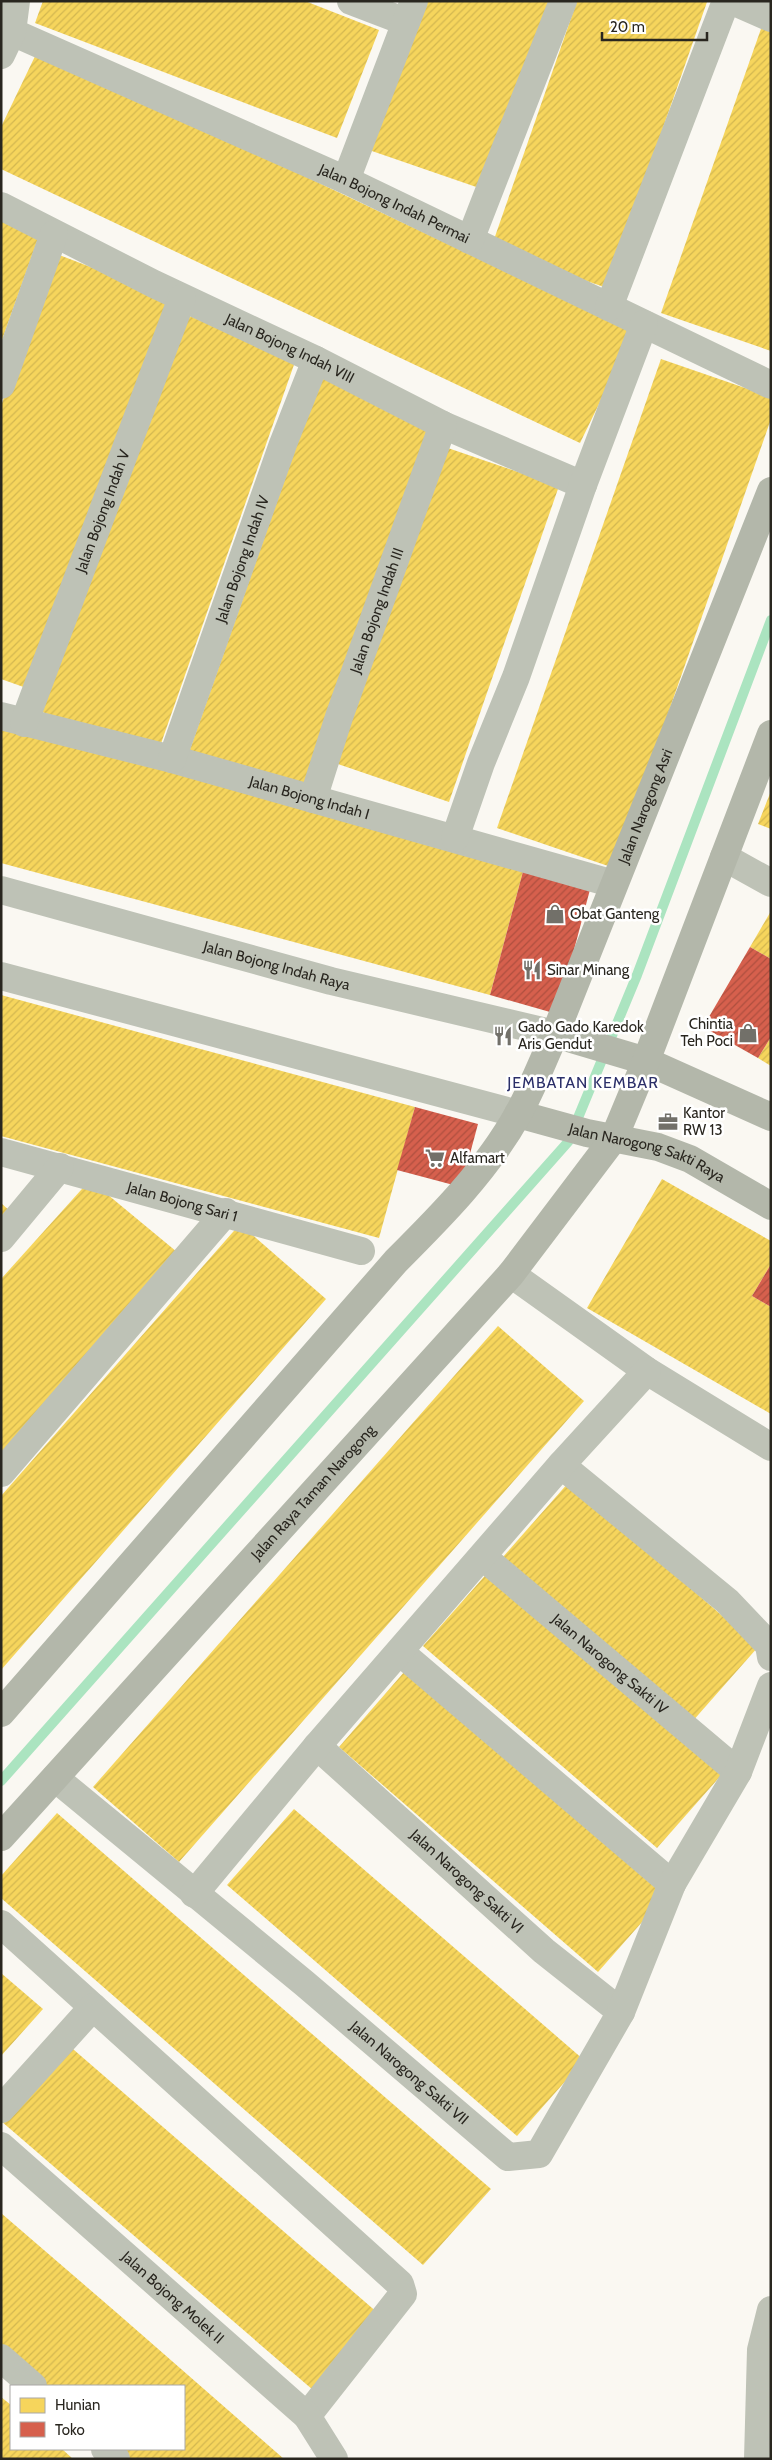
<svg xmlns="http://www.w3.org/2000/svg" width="772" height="2460" font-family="Cabin,sans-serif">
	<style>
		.homes { fill: url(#homes-hatch) }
		.shops { fill: url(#shops-hatch) }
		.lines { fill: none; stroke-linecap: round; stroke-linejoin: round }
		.stream { stroke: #abe4c0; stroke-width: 10 }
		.street { stroke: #bec2b6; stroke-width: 28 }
		.secondary { stroke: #b3b7aa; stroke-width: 28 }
		.labels { text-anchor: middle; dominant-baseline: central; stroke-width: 5; stroke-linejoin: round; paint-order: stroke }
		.street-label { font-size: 15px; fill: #29261f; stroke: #fff }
		.poi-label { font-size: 15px; fill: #29261f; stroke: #fff; text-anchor: start }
		.neighbourhood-label { font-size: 16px; letter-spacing: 1px; fill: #2b2f69; stroke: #fff }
	</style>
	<defs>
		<pattern id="homes-hatch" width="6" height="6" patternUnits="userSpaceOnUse" patternTransform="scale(1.25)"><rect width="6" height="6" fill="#f6d55c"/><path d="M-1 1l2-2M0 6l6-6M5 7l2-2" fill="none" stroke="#d3b750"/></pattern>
		<pattern id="shops-hatch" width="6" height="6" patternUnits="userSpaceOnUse" patternTransform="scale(1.25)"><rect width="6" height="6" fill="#d6604d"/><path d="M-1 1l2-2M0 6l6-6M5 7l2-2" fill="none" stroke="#ae4f3f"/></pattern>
	</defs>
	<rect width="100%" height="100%" fill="#faf8f2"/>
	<g class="homes">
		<path d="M43,1H305L379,30L337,138L35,23Z"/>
		<path d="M421,1H551L485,190L369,150Z"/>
		<path d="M577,1L707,2L607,288L491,248Z"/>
		<path d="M762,26L771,30V351L661,313Z"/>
		<path d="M38,50L634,332L580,443L1,169V127Z"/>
		<path d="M1,220L40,233L1,343Z"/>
		<path d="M54,253L169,297L32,690L1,679V406Z"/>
		<path d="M182,313L296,359L158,752L42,712Z"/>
		<path d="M661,359L771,397V419L614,868L497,828Z"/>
		<path d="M321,376L434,427L306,792L189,752Z"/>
		<path d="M442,446L559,486L449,802L332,762Z"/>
		<path d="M1,722L525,864L490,995L1,863Z"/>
		<path d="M771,791V829L758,824Z"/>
		<path d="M771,911V959L750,947Z"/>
		<path d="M1,995L415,1107L379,1238L1,1136Z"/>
		<path d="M771,1037V1066L758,1058Z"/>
		<path d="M662,1179L771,1241V1264L752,1296L771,1307V1414L587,1308Z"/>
		<path d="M90,1180L177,1252L1,1453V1279Z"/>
		<path d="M1,1203L11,1212L1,1224Z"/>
		<path d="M240,1224L326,1299L1,1670V1496Z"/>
		<path d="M498,1326L584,1401L179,1862L93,1787Z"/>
		<path d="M569,1482L758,1647L691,1723L502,1558Z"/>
		<path d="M490,1570L724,1772L657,1848L423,1646Z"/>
		<path d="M405,1671L665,1896L598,1972L339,1747Z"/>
		<path d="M294,1809L584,2060L517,2136L227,1885Z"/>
		<path d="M57,1813L491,2189L423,2265L1,1898V1876Z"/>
		<path d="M1,1973L43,2009L1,2056Z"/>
		<path d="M66,2043L379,2314L313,2390L1,2121Z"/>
		<path d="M1,2213L117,2313L284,2459H130L118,2449H184V2386H47L1,2347Z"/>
		<path d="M1,2397L11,2405V2449H62L73,2459H1Z"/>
	</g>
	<g class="shops">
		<path d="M525,864L592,882L557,1014L490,995Z"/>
		<path d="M750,947L771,959V1037L758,1058L703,1027Z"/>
		<path d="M415,1107L478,1124L461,1187L397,1170Z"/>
		<path d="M771,1264V1307L752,1296Z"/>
	</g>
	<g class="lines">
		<path class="stream" d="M1,1781L568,1142L637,975L771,620"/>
		<g class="street">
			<path d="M351,1L406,22"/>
			<path d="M732,1L771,18"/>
			<path id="s1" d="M12,32L346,180L771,385"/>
			<path d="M1,55L12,32L16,1"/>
			<path d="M346,180L414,1"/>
			<path id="s2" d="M1,206L154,284L316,360L443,425L583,485"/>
			<path d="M470,240L563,1"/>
			<path d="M609,307L726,1"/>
			<path d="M1,385L54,234"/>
			<path id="s3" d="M1,716L172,759L614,884"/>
			<path id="s4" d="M24,723L182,298"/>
			<path id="s5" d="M172,759L283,444L316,360"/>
			<path id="s6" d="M313,799L339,717L443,425"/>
			<path d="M455,838L481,763L516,677L583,485L644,324"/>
			<path d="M724,857L771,883"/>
			<path id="s7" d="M1,890L331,981L555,1034"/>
			<path d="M1,976L518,1114"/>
			<path id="s8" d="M1,1152L361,1251"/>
			<path d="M1,1238L60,1167"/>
			<path d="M511,1274L647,1371L771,1447"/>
			<path d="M561,1465L727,1601L769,1645L771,1657"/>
			<path d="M1,1473L226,1212"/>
			<path id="s9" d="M483,1557L738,1772"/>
			<path d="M400,1652L672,1884"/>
			<path id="s10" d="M317,1746L544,1951L621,2012"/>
			<path id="s11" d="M55,1778L304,1983L508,2157L539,2154L621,2012L672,1884L738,1772L771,1686"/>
			<path d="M194,1894L317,1746L561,1465L647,1371"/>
			<path d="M1,1924L93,2007"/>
			<path d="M1,2109L93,2007L400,2284L403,2294L307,2416"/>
			<path id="s12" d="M1,2146L307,2416L334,2459"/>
			<path d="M1,2358L33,2386"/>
			<path d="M105,2449L116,2459"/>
			<path d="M758,2459L761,2350L771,2310"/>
		</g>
		<g class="secondary">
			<path d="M555,1034L646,1061L771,1117"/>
			<path id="s13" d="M518,1114L587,1133L658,1147L690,1159L771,1206"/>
			<path id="s14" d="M1,1713L396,1261C440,1217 487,1170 518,1114C532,1089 543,1060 555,1034L771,491"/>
			<path id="s15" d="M1,1837L511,1274L614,1138L646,1061L771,734"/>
		</g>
	</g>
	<defs>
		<symbol id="shop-bare" viewBox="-9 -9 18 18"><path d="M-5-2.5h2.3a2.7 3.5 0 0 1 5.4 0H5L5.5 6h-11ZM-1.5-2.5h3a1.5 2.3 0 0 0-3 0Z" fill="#727069" stroke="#fff" stroke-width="2.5" paint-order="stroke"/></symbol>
		<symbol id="restaurant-bare" viewBox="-9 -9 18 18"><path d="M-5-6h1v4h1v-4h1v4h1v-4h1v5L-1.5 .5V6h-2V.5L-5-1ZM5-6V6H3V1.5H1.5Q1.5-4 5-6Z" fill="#727069" stroke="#fff" stroke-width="2.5" paint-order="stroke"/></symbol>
		<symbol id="office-bare" viewBox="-9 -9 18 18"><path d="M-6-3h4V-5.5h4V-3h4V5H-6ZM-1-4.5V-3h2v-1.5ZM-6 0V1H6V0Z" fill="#727069" stroke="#fff" stroke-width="2.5" paint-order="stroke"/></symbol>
		<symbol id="supermarket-bare" viewBox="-9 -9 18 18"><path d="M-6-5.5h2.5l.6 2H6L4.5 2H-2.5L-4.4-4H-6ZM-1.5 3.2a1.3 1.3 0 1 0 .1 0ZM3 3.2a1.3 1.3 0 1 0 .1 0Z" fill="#727069" stroke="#fff" stroke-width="2.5" paint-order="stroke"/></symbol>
	</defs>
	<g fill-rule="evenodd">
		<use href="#shop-bare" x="541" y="900" width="28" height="28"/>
		<use href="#restaurant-bare" x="518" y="956" width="28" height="28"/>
		<use href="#shop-bare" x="734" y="1019" width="28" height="28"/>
		<use href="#restaurant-bare" x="489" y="1022" width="28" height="28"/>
		<use href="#office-bare" x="654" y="1108" width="28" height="28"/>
		<use href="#supermarket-bare" x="421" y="1144" width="28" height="28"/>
	</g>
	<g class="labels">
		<g class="street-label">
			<text stroke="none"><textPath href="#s1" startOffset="419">Jalan Bojong Indah Permai</textPath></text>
			<text stroke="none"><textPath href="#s2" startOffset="322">Jalan Bojong Indah VIII</textPath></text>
			<text stroke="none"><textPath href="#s4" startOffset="226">Jalan Bojong Indah V</textPath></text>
			<text stroke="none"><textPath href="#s5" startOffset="212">Jalan Bojong Indah IV</textPath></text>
			<text stroke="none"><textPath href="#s6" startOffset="199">Jalan Bojong Indah III</textPath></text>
			<text stroke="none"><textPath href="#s3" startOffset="319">Jalan Bojong Indah I</textPath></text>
			<text stroke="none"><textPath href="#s14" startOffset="1125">Jalan Narogong Asri</textPath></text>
			<text stroke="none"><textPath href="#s7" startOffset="286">Jalan Bojong Indah Raya</textPath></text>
			<text stroke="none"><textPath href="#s13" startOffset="135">Jalan Narogong Sakti Raya</textPath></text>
			<text stroke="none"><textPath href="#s8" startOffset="188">Jalan Bojong Sari 1</textPath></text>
			<text stroke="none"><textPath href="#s15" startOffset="465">Jalan Raya Taman Narogong</textPath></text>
			<text stroke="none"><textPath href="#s9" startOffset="166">Jalan Narogong Sakti IV</textPath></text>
			<text stroke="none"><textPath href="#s10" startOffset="202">Jalan Narogong Sakti VI</textPath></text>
			<text stroke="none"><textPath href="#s11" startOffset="461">Jalan Narogong Sakti VII</textPath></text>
			<text stroke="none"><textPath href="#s12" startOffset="229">Jalan Bojong Molek II</textPath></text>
		</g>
		<g class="poi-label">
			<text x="570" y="914">Obat Ganteng</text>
			<text x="547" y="970">Sinar Minang</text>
			<text x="733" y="1024" text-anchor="end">Chintia<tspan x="733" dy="17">Teh Poci</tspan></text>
			<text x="518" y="1027">Gado Gado Karedok<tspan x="518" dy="17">Aris Gendut</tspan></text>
			<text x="683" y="1113">Kantor<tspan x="683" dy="17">RW 13</tspan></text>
			<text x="450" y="1158">Alfamart</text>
		</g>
		<g class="neighbourhood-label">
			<text x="583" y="1082">JEMBATAN KEMBAR</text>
		</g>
	</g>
	<rect width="772" height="2460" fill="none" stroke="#29261f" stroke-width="5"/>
	<rect x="10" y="2385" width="175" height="65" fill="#ffffff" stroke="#a9a8a5"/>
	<rect x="20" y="2398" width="25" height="15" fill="#f6d55c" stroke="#a9a8a5"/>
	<text x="55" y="2410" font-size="15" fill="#29261f">Hunian</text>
	<rect x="20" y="2422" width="25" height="15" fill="#d6604d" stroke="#a9a8a5"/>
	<text x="55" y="2435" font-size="15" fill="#29261f">Toko</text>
	<path d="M602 32v8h105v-8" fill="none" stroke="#29261f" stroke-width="2.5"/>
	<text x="610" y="32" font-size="15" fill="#29261f" stroke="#ffffff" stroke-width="4" paint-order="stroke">20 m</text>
</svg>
